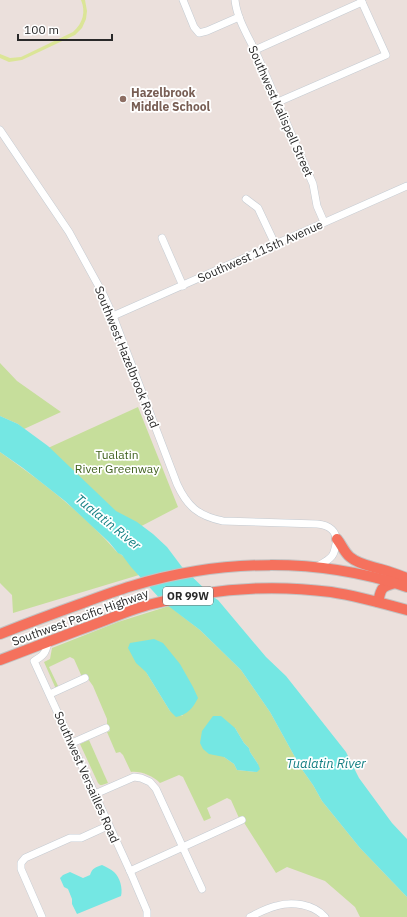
<svg xmlns="http://www.w3.org/2000/svg" width="407" height="917" font-family="'IBM Plex Sans',sans-serif">
	<style>
		.green { fill: #c6de9b; fill-rule: evenodd }
		.pitch { fill: #dbe597 }
		.water { fill: #74e7e3 }
		.lines { fill: none; stroke-linecap: round; stroke-linejoin: round }
		.minor-casing { stroke: #c4cbd2; stroke-width: 8 }
		.highway-casing { stroke: #c3c3c3; stroke-width: 12 }
		.minor { stroke: #fff; stroke-width: 7 }
		.highway { stroke: #f5715d; stroke-width: 10 }
		.education-dot { fill: #8d6e63; stroke: #fff; stroke-width: 1.5 }
		.labels { text-anchor: middle; dominant-baseline: central; stroke-width: 3.5; stroke-linejoin: round; paint-order: stroke }
		.shield { fill: #fff; stroke: #696969; stroke-width: 1 }
		.shield-label { font-size: 11px; font-weight: bold; fill: #292929 }
		.education-label { font-size: 12px; font-weight: bold; fill: #785e54; stroke: #fff; text-anchor: start }
		.street-label { font-size: 12px; fill: #292929; stroke: #fff }
		.park-label { font-size: 12px; fill: #40611e; stroke: #fff }
		.water-label { font-size: 13px; font-style: italic; fill: #158084; stroke: #fff }
	</style>
	<rect width="100%" height="100%" fill="#ebe0dc"/>
	<g class="green">
		<path d="M0,363L17,381L61,412L24,429L18,424L0,416Z"/>
		<path d="M138,407L178,507L130,532L48,448Z"/>
		<path d="M0,452C41,481 83,513 116,551C118,553 121,554 123,556C129,562 133,569 139,575L13,613L12,595L0,583Z"/>
		<path d="M169,606L200,630L241,670L270,712L301,768L313,785L322,801L360,848L407,897V917H360L355,907L325,881L287,867L276,873L243,821L239,818L231,800L227,798L207,808L211,818L204,821L183,777L179,775L160,783C153,776 141,771 131,772L123,755L120,752L116,753L107,732L110,731L107,725V719L93,686L86,676L82,677L74,659L70,657L49,667L59,688L56,689L44,662L50,659L52,648L118,622ZM146,672L183,716L170,711ZM235,728L244,743L249,748L250,752L258,764L257,772L237,770L234,764L224,757Z"/>
		<path d="M89,740L108,783L102,785H100L98,783L80,744Z"/>
	</g>
	<path class="pitch" d="M81,0H85L87,11L86,19L82,28L75,35L22,60L9,62L0,58V54L10,58L21,57L73,32C83,23 86,12 81,0Z"/>
	<g class="water">
		<path d="M0,416L18,424L48,446L116,511L137,522L153,534L167,547L182,567L213,597L218,600L266,657L286,676L346,752L359,778L392,823L407,839V897L360,848L322,801L313,785L301,768L270,712L241,670L200,630L163,602L131,567L122,555L118,553L109,542L65,501L23,468L0,452Z"/>
		<path d="M154,639L163,643L180,664L193,687L198,698C193,708 187,715 176,717L170,711L146,672L136,663L128,648L130,643Z"/>
		<path d="M213,716H221L235,728L244,743L249,748L250,752L258,764L260,769L257,772L237,770L234,764L224,757L209,754L203,749L200,743L202,731Z"/>
		<path d="M102,865C106,867 111,869 114,872C120,877 123,889 121,896L77,914L72,904V899L68,889L64,887L60,878L63,875L70,872L83,878L90,875C92,868 96,867 102,865Z"/>
	</g>
	<g class="lines">
		<defs>
			<g id="minor">
				<path d="M183,0L194,27L199,33L207,31L239,17"/>
				<path d="M235,0C237,20 250,39 258,57C276,99 295,142 313,184L317,206L324,222"/>
				<path d="M255,50L362,2"/>
				<path d="M278,102L386,55L361,0"/>
				<path d="M0,130L69,232L103,294L113,316L177,484C187,506 198,516 223,521L317,524C329,525 338,531 336,544C335,548 335,552 332,556C328,561 321,564 316,567"/>
				<path d="M246,199L258,208L275,244"/>
				<path d="M162,238L183,286"/>
				<path d="M113,316L407,186"/>
				<path d="M48,642C46,653 43,656 34,661L130,871L147,911V917"/>
				<path d="M50,694L85,678"/>
				<path d="M72,743L106,728"/>
				<path d="M95,794L134,777L141,778L150,782L156,789L202,889"/>
				<path d="M130,871L242,820"/>
				<path d="M42,917L21,869V863L25,858L70,838H81L103,828"/>
				<path d="M250,917C258,913 267,908 276,906C292,901 313,904 325,917"/>
			</g>
			<g id="highway">
				<path d="M337,539C342,545 344,552 350,557C358,564 370,566 380,569C389,571 398,575 407,578"/>
				<path d="M378,602C381,588 381,587 395,583"/>
				<path d="M0,634C28,623 55,613 83,603C99,597 115,591 132,586C221,559 318,557 407,587"/>
				<path d="M0,660C26,650 53,640 79,630C102,622 124,612 148,605C207,589 270,584 331,592C357,596 382,603 407,610"/>
			</g>
		</defs>
		<use href="#minor" class="minor-casing"/>
		<use href="#highway" class="highway-casing"/>
		<use href="#minor" class="minor"/>
		<use href="#highway" class="highway"/>
	</g>
	<circle class="education-dot" cx="123" cy="99" r="4"/>
	<g class="labels">
		<rect class="shield" x="163" y="587" width="50" height="18" rx="3"/>
		<g class="shield-label">
			<text x="188" y="596">OR 99W</text>
		</g>
		<g class="education-label">
			<text x="131" y="92">Hazelbrook<tspan x="131" dy="14">Middle School</tspan></text>
		</g>
		<g class="street-label">
			<text transform="translate(281 111) rotate(66)">Southwest Kalispell Street</text>
			<text transform="translate(260 251) rotate(-24)">Southwest 115th Avenue</text>
			<text transform="translate(127 357) rotate(68)">Southwest Hazelbrook Road</text>
			<text transform="translate(80 617) rotate(-20)">Southwest Pacific Highway</text>
			<text transform="translate(87 777) rotate(66)">Southwest Versailles Road</text>
		</g>
		<g class="park-label">
			<text x="117" y="454">Tualatin<tspan x="117" dy="14">River Greenway</tspan></text>
		</g>
		<g class="water-label">
			<text transform="translate(108 522) rotate(39)">Tualatin River</text>
			<text x="326" y="763">Tualatin River</text>
		</g>
	</g>
	<path d="M18 34v6h94v-6" fill="none" stroke="#292929" stroke-width="2"/>
	<text x="24" y="34" font-size="12" fill="#292929" stroke="#ffffff" stroke-width="3" paint-order="stroke">100 m</text>
</svg>
